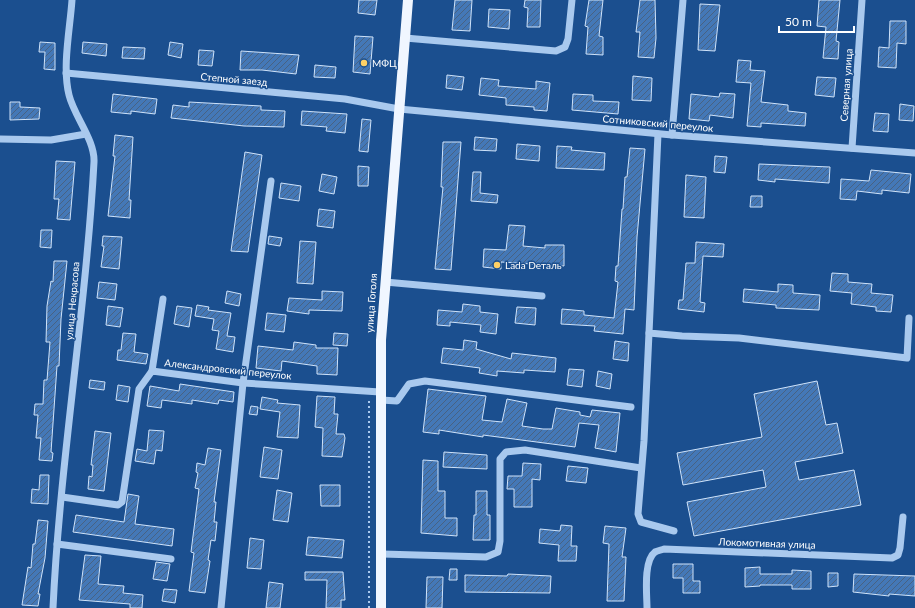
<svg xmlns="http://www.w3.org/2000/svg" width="915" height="608" font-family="Lato,sans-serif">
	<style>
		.building { fill: url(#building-hatch); stroke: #cfe3fa }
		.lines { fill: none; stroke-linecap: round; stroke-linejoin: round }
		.path { stroke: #a9c9ee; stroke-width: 2; stroke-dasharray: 2 3; stroke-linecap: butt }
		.minor { stroke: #a9c9ee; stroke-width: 7 }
		.major { stroke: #f0f6ff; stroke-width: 10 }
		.poi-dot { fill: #ffd166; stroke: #1b4f8f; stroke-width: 1.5 }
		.labels { text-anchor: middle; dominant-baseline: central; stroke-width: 3; stroke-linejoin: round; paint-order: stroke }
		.poi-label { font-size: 10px; fill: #fff; stroke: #1b4f8f; text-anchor: start }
		.street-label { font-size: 10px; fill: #fff; stroke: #1b4f8f }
	</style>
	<defs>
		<pattern id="building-hatch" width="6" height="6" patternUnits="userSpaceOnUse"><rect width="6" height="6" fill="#4478b7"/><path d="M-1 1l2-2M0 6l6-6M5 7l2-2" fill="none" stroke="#486282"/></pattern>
	</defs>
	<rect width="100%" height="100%" fill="#1b4f8f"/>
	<g class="building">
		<path d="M359,0H377L375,15L358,13Z"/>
		<path d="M455,0H472L470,31L452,30Z"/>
		<path d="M525,0H541L540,27H527L528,8L524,7Z"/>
		<path d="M589,0H603L599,36L603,37V55L586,54L588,27L585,26Z"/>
		<path d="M640,0H655L656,38L654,58L638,57L640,32H636Z"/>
		<path d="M819,0H840L836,41L839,42L838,59L823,58L826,27L817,26Z"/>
		<path d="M700,4L720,5L715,51L698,50Z"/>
		<path d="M489,9L510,10L509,29L488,27Z"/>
		<path d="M890,21H906V44L897,43L896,68L878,67L879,47L889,48Z"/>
		<path d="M355,36L373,37L370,74L353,72Z"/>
		<path d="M40,42L55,43V70L44,69L45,52H39Z"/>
		<path d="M83,42L107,44L106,56L82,53Z"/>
		<path d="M170,42L183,44L181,58L168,55Z"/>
		<path d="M123,47L145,48L144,59L122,58Z"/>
		<path d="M199,50L214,51L212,66L198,65Z"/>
		<path d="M241,51L299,55L296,74L262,70H240Z"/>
		<path d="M738,60L751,61L750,70L765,71L761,102L788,105V111L806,113L805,126L761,123V127L747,126L751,83L736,82Z"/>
		<path d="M315,65L336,67L335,78L314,77Z"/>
		<path d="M447,75L464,77L462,90L446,88Z"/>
		<path d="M633,76L652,78L651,101L632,100Z"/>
		<path d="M817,77L836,78L834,97L815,95Z"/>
		<path d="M481,78L499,80L498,86L536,89V81L550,83L547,111L534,110V107L506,105V98L479,95Z"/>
		<path d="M720,93L735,94L733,118L710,115L709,121L689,119L691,94L719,97Z"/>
		<path d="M113,94L157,99L155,114L131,111V114L111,112Z"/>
		<path d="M573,94L593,95V101L619,102L618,114L572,110Z"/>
		<path d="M10,102H20V107L40,108L39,119L10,120Z"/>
		<path d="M189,102L261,106V110L285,111L284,127L244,126L171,118L173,105L189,107Z"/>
		<path d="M900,104L914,106L913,121L899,120Z"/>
		<path d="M302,111L347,114L345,133L326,131L327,127L301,125Z"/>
		<path d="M875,113L889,114L888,132L873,131Z"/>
		<path d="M362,119L371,120L368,152L359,151Z"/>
		<path d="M115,135L133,137L129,200H131L130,218L108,216L115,156H113Z"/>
		<path d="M475,137L497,139L496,151L474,150Z"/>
		<path d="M443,142H461L451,270L435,269L443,187H441Z"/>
		<path d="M517,144L540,146L539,161L516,159Z"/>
		<path d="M557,146L572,147L571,150L605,153L604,170L556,168Z"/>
		<path d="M630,148L645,149L637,237L634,310L625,309L623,334L594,331L595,326L561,324L562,309L584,311V315L614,318L618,282L615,281L616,266H618L622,209H623L625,177H627Z"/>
		<path d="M245,152L262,155L248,252L231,251Z"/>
		<path d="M715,156L727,157L725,173L714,172Z"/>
		<path d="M56,161L75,162L70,220L57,219L59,199H54Z"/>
		<path d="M759,164L830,167L829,183L775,179V182L758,180Z"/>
		<path d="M358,166L369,167L368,186H358Z"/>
		<path d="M871,170L911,174L909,193L882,190V194L857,191L856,200L840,199L841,179L869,181Z"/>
		<path d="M473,172H481L480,193L498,195L497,203L471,201Z"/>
		<path d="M322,174L337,177L334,194L319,191Z"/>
		<path d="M686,175L706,177L704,218L684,217Z"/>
		<path d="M281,183L301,186L299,201L279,198Z"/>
		<path d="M751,196H762V207H750Z"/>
		<path d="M319,209L335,211L333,228L317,226Z"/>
		<path d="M509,225L525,226L523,246L545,248V245H564V266L501,262V269L483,267L484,249L506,250Z"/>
		<path d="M41,230H52L51,248L40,247Z"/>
		<path d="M103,236L122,237L119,269L101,267L104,246H102Z"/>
		<path d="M269,236L282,238L280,246L268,244Z"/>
		<path d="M300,241L316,242L313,284L297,283Z"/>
		<path d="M696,242L724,244L723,257L703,256L700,302L705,303L704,312L678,309L679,300H683L686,263H695Z"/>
		<path d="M54,261H67L61,319L59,366H57L51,452L53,453L52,461L39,460L41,438H36L38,415H34L35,404H43L44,380H47L50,342H46L47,306L51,281L53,282Z"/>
		<path d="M832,273L848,274V282L872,284L871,293L893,295L891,312L876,311V307L851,304L852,293L830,291Z"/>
		<path d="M99,282L117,284L115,300L97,298Z"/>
		<path d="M778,284L793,285V293L820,295L819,310L776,308V305L743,302L744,289L778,292Z"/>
		<path d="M227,291L241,294L239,306L225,303Z"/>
		<path d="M322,291L343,292L342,311L309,310V314L287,311L289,298L322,300Z"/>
		<path d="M463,304L480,306V312L498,314L496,334L480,332L481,325L450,322V326L437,325L438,310L462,312Z"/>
		<path d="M197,305L209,307L208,310L231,313L227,336L235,337L233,352L216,349L219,331L212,330L214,319L195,316Z"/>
		<path d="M108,306L123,308L120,327L106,325Z"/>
		<path d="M177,306L192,308L189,327L174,324Z"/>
		<path d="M517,307L536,308L535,325L515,323Z"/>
		<path d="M267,313L286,315L284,332L265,330Z"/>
		<path d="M123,333L136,334L134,352L148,354L146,364L117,360L118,350H121Z"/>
		<path d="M334,333L348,334L347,346L333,345Z"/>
		<path d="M464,340L477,342L476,349L511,359L512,353L556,358L555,372L524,370V373L497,371V376L479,373L480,368L441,363L443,348L463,350Z"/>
		<path d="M615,341L629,343L628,361L613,359Z"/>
		<path d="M294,342L316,345V348H338L337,375L317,374V366L282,361L281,371L256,368L258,346L293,350Z"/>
		<path d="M569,369L584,370L582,387L567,385Z"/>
		<path d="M598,371L612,374L610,389L596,386Z"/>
		<path d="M90,380L105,382L104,390L89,388Z"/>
		<path d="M817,381L826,425L837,423L843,453L795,462L799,480L854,470L861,505L694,536L687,502L766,487L763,470L683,485L677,453L762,437L754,394Z"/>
		<path d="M180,384L234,392L233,402L219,400L218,404L192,400V404L162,400L161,408L147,406L150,386L179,391Z"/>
		<path d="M118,385L130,387L128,402L116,400Z"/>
		<path d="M428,389L486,396L482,420L502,422L507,399L527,403L522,426L543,429H552L556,408L580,412V415L590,417L592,410L620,413L616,452L595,448L599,425L579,423L575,447L483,435V437L439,430V434L423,432Z"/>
		<path d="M317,396L335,397L334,414H338L336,434H344L345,438L342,457L322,456L323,428L315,427Z"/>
		<path d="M262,397L278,400L277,403L300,405L298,438L277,437L280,412L260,409Z"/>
		<path d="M251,406L258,407L257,415L249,414Z"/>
		<path d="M149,430L164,431L162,451L156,450L154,464L135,461L137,449L147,451Z"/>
		<path d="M95,431L111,433L104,491L88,489L89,476L92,477L93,465H91Z"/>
		<path d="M264,447L282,450L278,479L260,477Z"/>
		<path d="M208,448L221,450L214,502H216L214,522H217L215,541L211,540L208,560L210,561L205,593L189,591L194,553L191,552L199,489L195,488L198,473L196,472L197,463L205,465Z"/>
		<path d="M444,452L487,455V469L443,467Z"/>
		<path d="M423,460L438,461V491H445V518H457V536L421,533Z"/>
		<path d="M523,463L541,464L540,480L532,479V507H514V489H507L508,476H522Z"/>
		<path d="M568,466L588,468L586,483L566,481Z"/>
		<path d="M40,475H49L48,504L31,503L32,489L39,490Z"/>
		<path d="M320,485H340V506H321Z"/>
		<path d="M277,490L292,493L288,522L273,520Z"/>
		<path d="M476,491H487V515H490V540H473L474,515H476Z"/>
		<path d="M128,494L139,496L135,524L174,529L172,546L73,532L76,515L124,522Z"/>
		<path d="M38,520L48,521L45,558L38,594H40L38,606L22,605L28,567L31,568L33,544H35Z"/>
		<path d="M561,525L572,526L571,546H577L576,561H558L559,545L539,543L540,529L560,531Z"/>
		<path d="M605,526L626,528L622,557H626L624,601H607L609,544L603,543Z"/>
		<path d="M308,537L344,540L342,558L306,555Z"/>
		<path d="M250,538L264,540L261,569L247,568Z"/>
		<path d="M85,555L101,556L98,584L124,586L123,593L143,595L142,608H130V604L79,600Z"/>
		<path d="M156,562L170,564L167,581L153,579Z"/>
		<path d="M673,564H693V581H700V593H683V578H673Z"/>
		<path d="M760,567V574H792V570L811,571V589H792V585H760V586L745,587V568Z"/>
		<path d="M450,569H457V580H449Z"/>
		<path d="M305,572H343L345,600H341V608H326L327,580H305Z"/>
		<path d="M828,573H838V586L828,587Z"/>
		<path d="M508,574L551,576L550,593L465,592V575L507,576Z"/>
		<path d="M854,574L915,576V596L889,594V596L853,592Z"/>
		<path d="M427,577H443L442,608H426Z"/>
		<path d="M269,582L283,584L280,608H266Z"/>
		<path d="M164,589L177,590L175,603L162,601Z"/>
	</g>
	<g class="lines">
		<path class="path" d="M369,608V399"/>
		<g class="minor">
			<path d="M405,38L556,51L565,47L568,39L572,0"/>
			<path d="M66,73L345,99L399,109L672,135L915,153"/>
			<path d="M658,134L649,333L682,336L739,338L907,358L909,318"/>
			<path d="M672,135L683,0"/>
			<path d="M0,139L51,140L86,134"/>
			<path d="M852,148L862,0"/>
			<path d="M385,282L542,296"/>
			<path d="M649,333L644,441L638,514L641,522L674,531"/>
			<path d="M152,371L163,299"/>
			<path d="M381,400L397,401L409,384L425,381L631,407"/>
			<path d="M62,497L118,505L122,502L139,389L152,371L243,383L380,392"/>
			<path d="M57,544L171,559"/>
			<path d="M382,554L486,557L498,552L500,541V459L506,452L525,450L641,468"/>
			<path d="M53,608C60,459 86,311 94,162C95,140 74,116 69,95C62,67 70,29 72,0"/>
			<path d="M221,608L243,383L271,181"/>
			<path d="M647,608C647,595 643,561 655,552C657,551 661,550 664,549L892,558L898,555L900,548L903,517"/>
		</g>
		<path class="major" d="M381,608V340L408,0"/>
	</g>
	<g class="poi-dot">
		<circle cx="364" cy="63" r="4"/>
		<circle cx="497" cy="265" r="4"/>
	</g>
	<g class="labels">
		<g class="poi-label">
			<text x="372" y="63">МФЦ</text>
			<text x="505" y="265">Lada Dеталь</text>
		</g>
		<g class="street-label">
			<text transform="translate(234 79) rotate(5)">Степной заезд</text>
			<text transform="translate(846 85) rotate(-86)">Северная улица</text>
			<text transform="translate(658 123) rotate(5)">Сотниковский переулок</text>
			<text transform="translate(72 301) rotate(-85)">улица Некрасова</text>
			<text transform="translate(371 303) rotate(-86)">улица Гоголя</text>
			<text transform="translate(228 369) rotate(6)">Александровский переулок</text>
			<text transform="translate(767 543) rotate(2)">Локомотивная улица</text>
		</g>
	</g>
	<path d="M779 26v6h75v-6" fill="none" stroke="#ffffff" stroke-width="2"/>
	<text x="785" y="26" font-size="12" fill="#ffffff" stroke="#1b4f8f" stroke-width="3" paint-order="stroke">50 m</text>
</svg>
